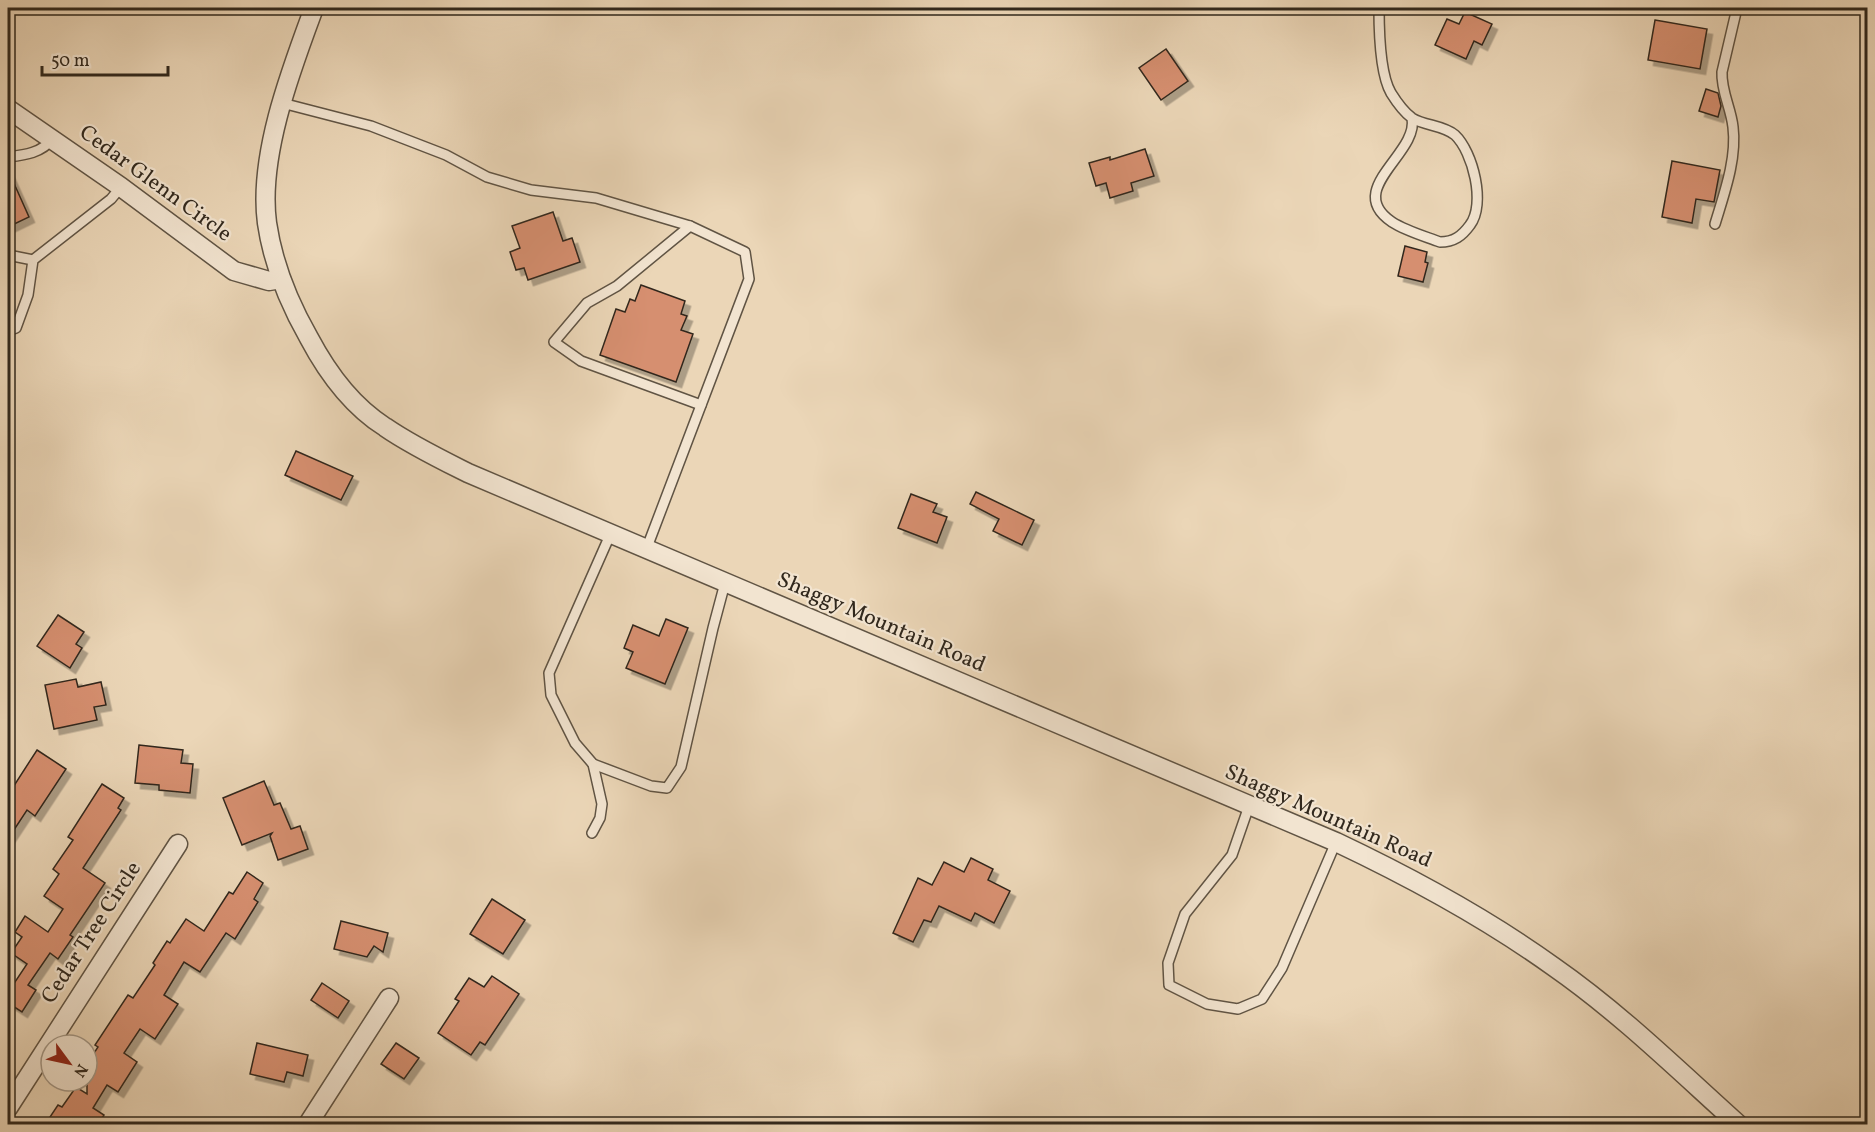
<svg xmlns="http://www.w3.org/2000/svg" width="1875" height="1132" font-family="Vollkorn,serif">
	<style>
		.building { fill: #d68f6f; stroke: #31281d; stroke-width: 1.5; filter: url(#shadow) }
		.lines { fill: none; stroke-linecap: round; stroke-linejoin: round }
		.lane-casing { stroke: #605444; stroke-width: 12 }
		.street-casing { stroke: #605444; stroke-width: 21 }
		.lane { stroke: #f2e4d0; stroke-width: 9 }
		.street { stroke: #f2e4d0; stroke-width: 18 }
		.labels { text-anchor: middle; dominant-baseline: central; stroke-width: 4.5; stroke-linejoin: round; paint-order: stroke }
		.street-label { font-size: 22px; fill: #31281d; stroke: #f2e4d0 }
	</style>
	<defs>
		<filter id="shadow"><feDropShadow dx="5.5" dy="5.5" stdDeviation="0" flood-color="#0004"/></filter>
	</defs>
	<rect width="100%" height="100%" fill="#ebd6b7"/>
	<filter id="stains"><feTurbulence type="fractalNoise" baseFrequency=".00333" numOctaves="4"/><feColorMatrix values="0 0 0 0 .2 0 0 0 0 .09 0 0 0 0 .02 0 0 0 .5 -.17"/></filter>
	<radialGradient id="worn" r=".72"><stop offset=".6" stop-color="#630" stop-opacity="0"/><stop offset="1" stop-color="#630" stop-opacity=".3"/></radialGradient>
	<g class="building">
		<path d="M1465,12L1492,24L1482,45L1474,41L1466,59L1435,45L1447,19L1459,24Z"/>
		<path d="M1655,20L1707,29L1700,69L1648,60Z"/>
		<path d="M1166,49L1188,81L1161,100L1139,68Z"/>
		<path d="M1706,89L1718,93L1721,106L1718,117L1699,111Z"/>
		<path d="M1145,149L1154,176L1131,183L1133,191L1110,198L1106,183L1096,186L1089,163L1110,157V160Z"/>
		<path d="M1672,161L1720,170L1714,202L1696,199L1692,223L1662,217Z"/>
		<path d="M8,170L29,217L8,227Z"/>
		<path d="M553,212L563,241L572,238L580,262L528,280L524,268L516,270L510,252L520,248L512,226Z"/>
		<path d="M1405,246L1427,252L1425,262L1428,263L1423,282L1398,276Z"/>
		<path d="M641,285L685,301L681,314L687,316L681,330L693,334L676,382L600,355L616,309L625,312L630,299L635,301Z"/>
		<path d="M296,451L353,476L341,500L285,475Z"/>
		<path d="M976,492L1034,520L1022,545L993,531L999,519L970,504Z"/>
		<path d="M911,494L937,504L933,512L947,517L937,543L898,528Z"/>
		<path d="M58,615L84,632L76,644L82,648L70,668L37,646Z"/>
		<path d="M666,619L688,628L665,684L626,668L633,652L624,648L633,625L659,636Z"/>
		<path d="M76,679L78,687L101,682L106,705L94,707L97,720L54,729L45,685Z"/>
		<path d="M139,745L183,750L181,763L193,764L190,793L159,790V785L135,783Z"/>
		<path d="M37,750L66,769L35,816L27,810L8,839V795Z"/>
		<path d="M264,781L274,805L280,803L291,829L300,826L308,849L278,860L270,836L272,833L242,845L223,798Z"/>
		<path d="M102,784L124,798L118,808L121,810L83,868L105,883L70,935L73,937L58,959L50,953L28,985L36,990L22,1012L8,1003V982L13,985L27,964L11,953L22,937L15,932L25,916L48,932L63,909L44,896L59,874L53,869L73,840L68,837Z"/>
		<path d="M971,858L993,869L988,880L1010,891L994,923L975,913L971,921L939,906L931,922L924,920L913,942L893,933L918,878L932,885L944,862L964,872Z"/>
		<path d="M247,872L263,883L254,899L258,902L235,939L226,933L200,972L184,962L164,995L178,1004L155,1039L140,1029L124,1053L137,1062L118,1092L107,1085L93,1108L104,1115L98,1125H55L48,1120L58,1105L62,1107L76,1087L87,1094V1064L98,1047L95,1045L128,995L133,998L155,965L153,963L167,941L170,943L186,919L204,931L229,892L233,894Z"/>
		<path d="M492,899L525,920L503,954L470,934Z"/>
		<path d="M341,921L388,933L383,952L374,946L367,957L334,949Z"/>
		<path d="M492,976L519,994L485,1045L480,1042L471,1055L438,1033L459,1001L455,999L469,978L484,987Z"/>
		<path d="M322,983L349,1001L338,1018L311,1000Z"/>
		<path d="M257,1043L308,1055L303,1076L287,1072L284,1082L250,1074Z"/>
		<path d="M396,1043L419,1058L404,1079L381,1064Z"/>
	</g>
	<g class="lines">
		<defs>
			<g id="lane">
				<path d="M1379,8C1379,30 1380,74 1391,93C1396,101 1405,113 1412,118C1425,126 1443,125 1455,135C1473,152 1486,204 1470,225C1462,236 1454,242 1440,242C1424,236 1406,231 1392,222C1343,189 1419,154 1412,118"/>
				<path d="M282,103L371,126L446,155L487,177L531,190L596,198L690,226L745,252L749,279L646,550"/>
				<path d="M8,157C24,155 42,153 52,139"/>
				<path d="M1715,224C1724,194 1737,159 1733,127C1731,108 1721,91 1722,72L1737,8"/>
				<path d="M690,226L617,286L587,303L554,342L581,361L701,405"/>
				<path d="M8,255L33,260"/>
				<path d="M8,331L16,328L28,295L33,260L111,199L121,187"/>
				<path d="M593,764L651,786L667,788L681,767L713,628L725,583"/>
				<path d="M1249,806L1232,855L1185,914L1168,963L1169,985L1207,1004L1238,1009L1262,999L1282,968L1336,842"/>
				<path d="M592,833L600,818L602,804L593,764L575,743L551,695L549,673L610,535"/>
			</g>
			<g id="street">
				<path d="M314,8C291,70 258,156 267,223C273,264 289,303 309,338C327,372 352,406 385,427C411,445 440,459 468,473L1336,842C1412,878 1486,918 1554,967C1620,1013 1678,1070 1738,1124"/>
				<path d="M8,109L121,187L234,271L269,281L281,279"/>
				<path d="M8,1108L178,844"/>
				<path d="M308,1124L389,998"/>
			</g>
		</defs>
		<use href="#lane" class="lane-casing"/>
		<use href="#street" class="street-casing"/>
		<use href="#lane" class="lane"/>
		<use href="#street" class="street"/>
	</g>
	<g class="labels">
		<g class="street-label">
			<text transform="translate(155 184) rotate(36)">Cedar Glenn Circle</text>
			<text transform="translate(881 623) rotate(23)">Shaggy Mountain Road</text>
			<text transform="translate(1328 817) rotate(24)">Shaggy Mountain Road</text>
			<text transform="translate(92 933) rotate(-57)">Cedar Tree Circle</text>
		</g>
	</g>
	<rect width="1875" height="1132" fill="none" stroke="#ebd6b7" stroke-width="30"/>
	<rect x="9" y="9" width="1857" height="1114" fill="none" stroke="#31281d" stroke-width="3"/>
	<rect x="15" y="15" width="1845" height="1102" fill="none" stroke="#31281d" stroke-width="1.5"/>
	<g transform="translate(69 1063) rotate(123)"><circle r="28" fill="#f2e4d0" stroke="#a59988" stroke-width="1.5"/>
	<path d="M0-4.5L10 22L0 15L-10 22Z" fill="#8f2418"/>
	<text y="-9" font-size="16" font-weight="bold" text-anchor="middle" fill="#31281d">N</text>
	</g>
	<path d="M42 66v9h126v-9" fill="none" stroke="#31281d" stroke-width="3"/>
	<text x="51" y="66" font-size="18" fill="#31281d" stroke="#f2e4d0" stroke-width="4.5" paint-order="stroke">50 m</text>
	<rect width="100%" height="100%" filter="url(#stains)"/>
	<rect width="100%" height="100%" fill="url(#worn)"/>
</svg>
